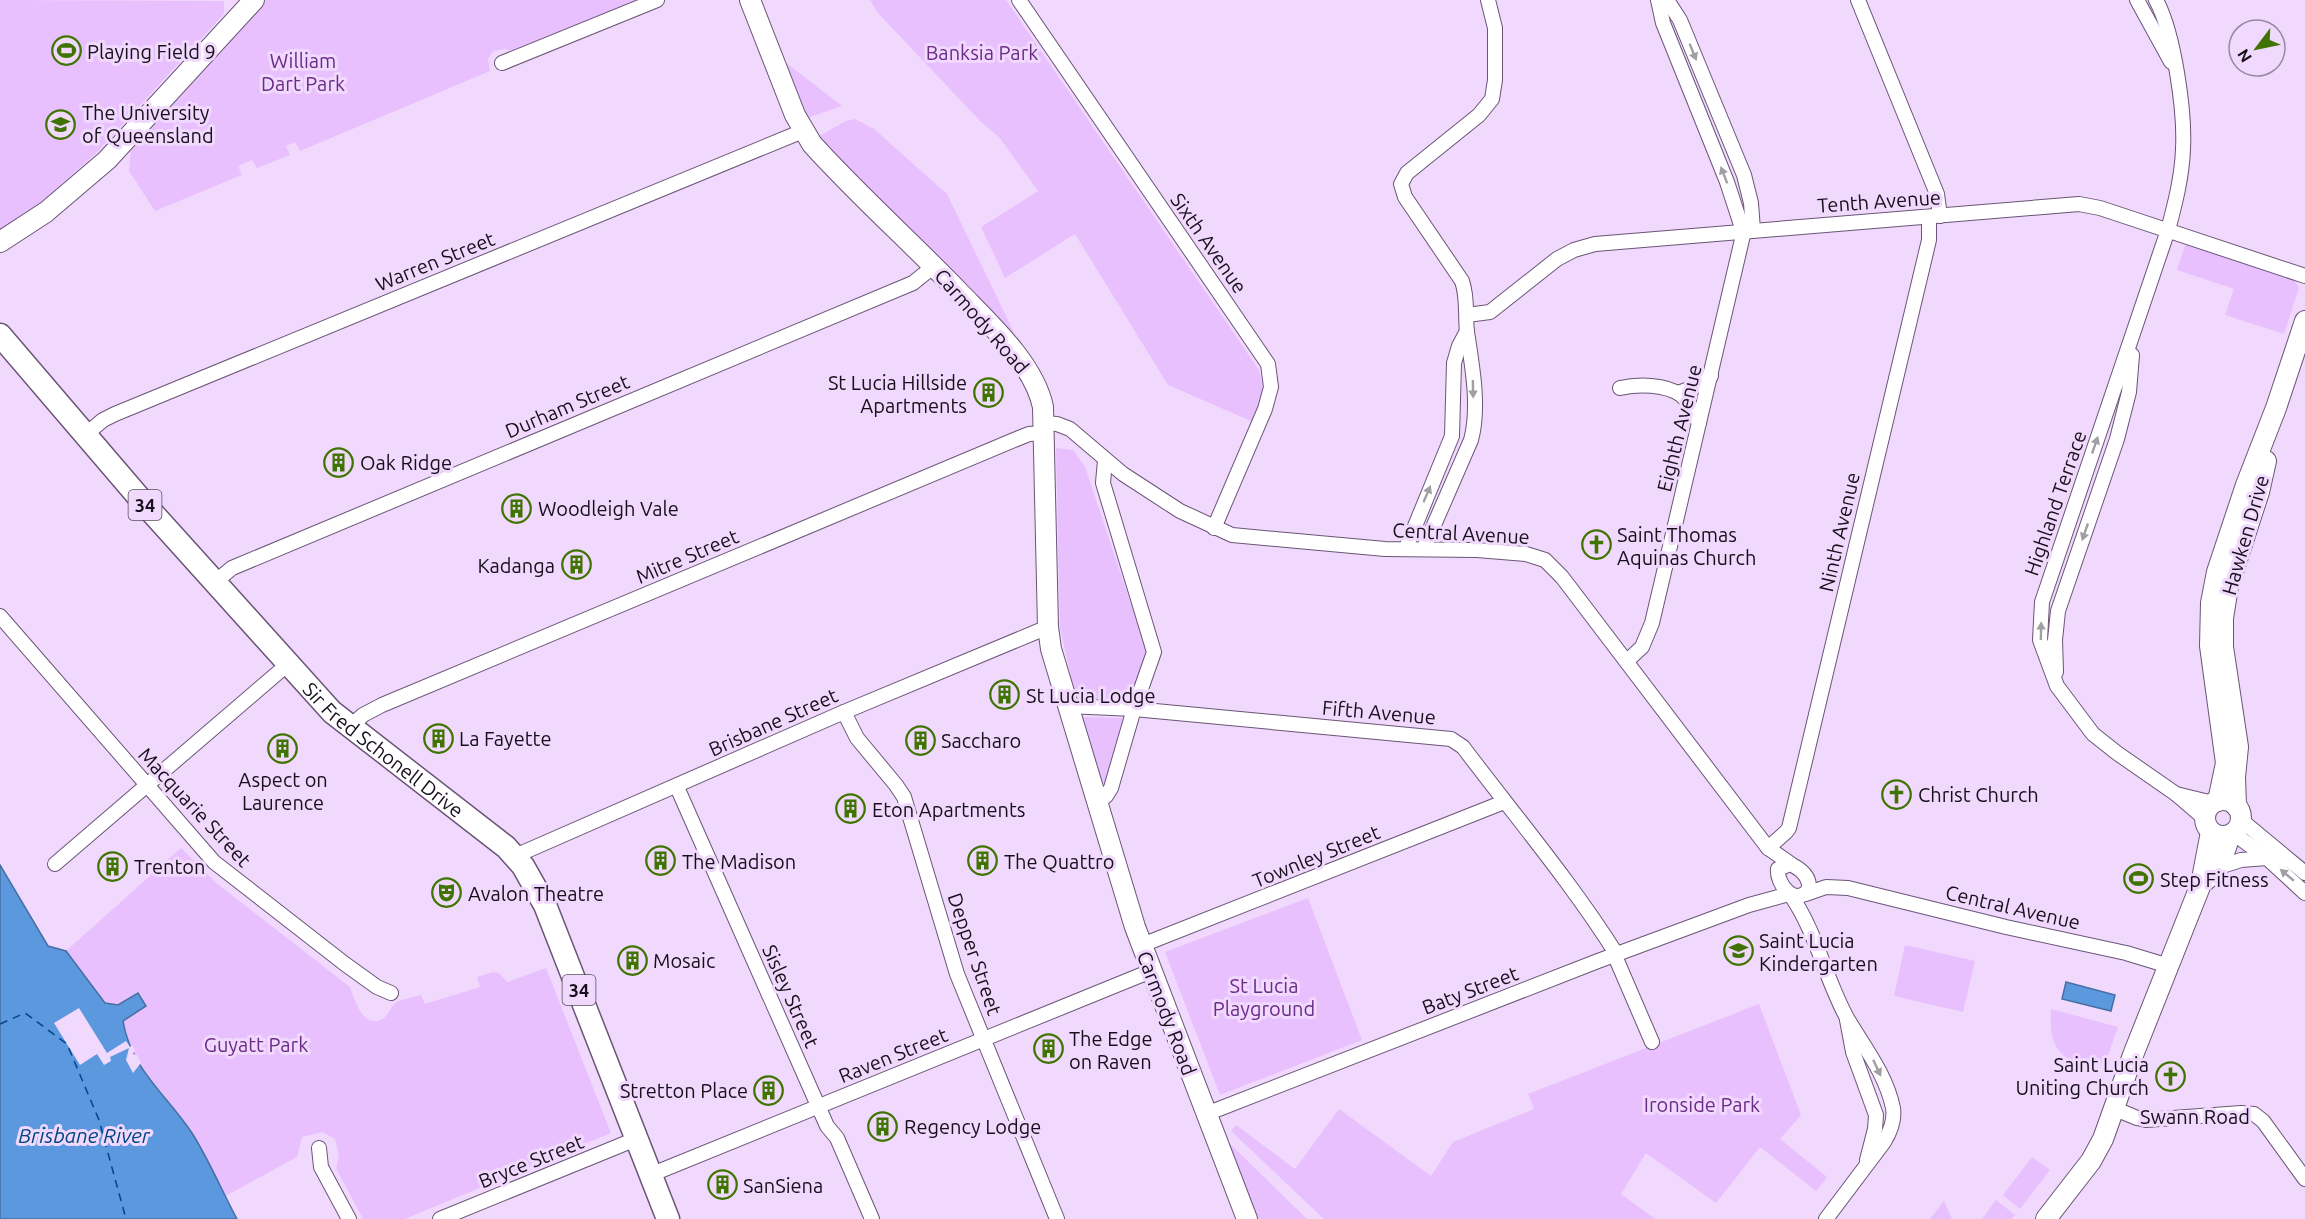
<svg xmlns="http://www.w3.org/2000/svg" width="2305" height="1219" font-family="Ubuntu,sans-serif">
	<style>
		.green { fill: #e8c0fe }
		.water { fill: #5b98de; stroke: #476fa4; stroke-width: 1.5 }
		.pier { fill: #f1d9fe }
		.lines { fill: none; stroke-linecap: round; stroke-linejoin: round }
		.ferry { stroke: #004685; stroke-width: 1.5; stroke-dasharray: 8 6; stroke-linecap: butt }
		.street-casing { stroke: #6a5576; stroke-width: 16 }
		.secondary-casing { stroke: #6a5576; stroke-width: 22 }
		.primary-casing { stroke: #6a5576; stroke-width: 25 }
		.street { stroke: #fff; stroke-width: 14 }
		.secondary { stroke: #fff; stroke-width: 20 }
		.primary { stroke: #fff; stroke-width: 22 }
		.oneway { fill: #a29fa4 }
		.labels { text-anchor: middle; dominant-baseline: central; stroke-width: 6; stroke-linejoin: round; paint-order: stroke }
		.shield { fill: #f1d9fe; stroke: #584c5f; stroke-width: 1.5 }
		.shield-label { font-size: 18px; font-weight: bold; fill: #170f1b }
		.poi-label { font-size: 20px; fill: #170f1b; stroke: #f1d9fe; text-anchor: start }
		.park-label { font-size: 20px; fill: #6b2c88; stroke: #f1d9fe }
		.street-label { font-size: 20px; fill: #170f1b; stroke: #f1d9fe }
		.water-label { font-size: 21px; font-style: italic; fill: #004685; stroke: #f1d9fe }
	</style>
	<rect width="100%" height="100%" fill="#f1d9fe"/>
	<g class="green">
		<path d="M0,0L224,1V14L98,151L30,213L0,232Z"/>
		<path d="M266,0H642L514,52L506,49L493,51L488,59L490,71L300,151L295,142L286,146L290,155L257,168L252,160L238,166L242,175L155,211L129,171L131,147Z"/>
		<path d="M870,0H1006L1259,370L1264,393L1251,421L1168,385L1075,234L1005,278L981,227L1038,191L999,137L981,122L877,12Z"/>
		<path d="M781,59L842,106L807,118Z"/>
		<path d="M855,119L874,129L947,194L1023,351L819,136L846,121Z"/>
		<path d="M2186,243L2294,280L2299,288L2284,334L2225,315L2234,289L2177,270Z"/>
		<path d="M1056,448L1073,450L1085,467L1147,652L1128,703L1080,698L1073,686L1060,627Z"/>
		<path d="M1082,717L1123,718L1105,784L1098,775Z"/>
		<path d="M181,848L215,882L350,987C355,1001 365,1034 386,1016C389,1012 391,1008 394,1004C401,999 413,997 421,995L425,1004L480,987L477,977L493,972L499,973L507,982L546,968L611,1133L405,1219H363L336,1168L339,1155L335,1139L322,1132L302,1137L297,1157L224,1197L193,1136L164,1095L146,1076L126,1041L123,1021L139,993L117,1005L105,1003L66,951Z"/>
		<path d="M1308,898L1362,1040L1220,1095L1165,952Z"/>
		<path d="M1905,945L1975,961L1963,1012L1894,996Z"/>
		<path d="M1759,1004L1801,1115L1780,1139L1827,1177L1816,1191L1760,1147L1716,1203L1646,1153L1621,1194L1655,1219H1324L1231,1131L1236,1125L1295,1169L1339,1109L1431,1176L1453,1142L1534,1109L1528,1094Z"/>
		<path d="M2051,1009L2118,1027L2105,1064L2067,1058C2050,1046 2050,1028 2051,1009Z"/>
		<path d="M1225,1139L1307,1219H1256Z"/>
		<path d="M2032,1157L2050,1170L2020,1209L2003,1195Z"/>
		<path d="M1996,1200L2015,1215L2011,1219H1982Z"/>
		<path d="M1944,1201L1952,1219H1930Z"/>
	</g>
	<g class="water">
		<path d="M0,865L48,946L66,951L105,1003L118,1005L138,993L146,1006L123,1021C131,1069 166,1094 192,1133C209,1160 222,1191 237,1219H0Z"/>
		<path d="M2066,982L2115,995L2111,1011L2062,999Z"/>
	</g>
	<path class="pier" d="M79,1008L107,1053L126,1041L130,1047L132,1045L135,1050L133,1054L137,1055L141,1063L133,1073L126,1060L129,1048L110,1057L111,1061L104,1065L97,1054L80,1065L54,1023Z"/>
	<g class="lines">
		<path class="ferry" d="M0,1024L25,1013L67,1044L99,1120L126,1219"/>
		<defs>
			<g id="street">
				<path d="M1019,0L1268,364L1271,387L1265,409L1214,528"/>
				<path d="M1658,0L1663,23L1727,182L1743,231"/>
				<path d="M1667,0L1680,20L1744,175L1751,203L1753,230"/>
				<path d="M1858,0L1937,194L1940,216"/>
				<path d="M2137,0L2171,62"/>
				<path d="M2156,0C2174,33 2185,111 2183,149C2182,177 2175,204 2168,230L2042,602L2040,640L2057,686L2093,734L2117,753L2176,794L2205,819"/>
				<path d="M502,63L657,0"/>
				<path d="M1467,315L1490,312L1557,259L1574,250L1595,244L2079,204L2100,208L2305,276"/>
				<path d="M1620,388C1638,384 1665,384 1681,395C1690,402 1694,413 1699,423"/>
				<path d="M1678,393L1694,387L1711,376"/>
				<path d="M1043,423L1057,424L1070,429L1123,474L1180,511L1232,535L1385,549L1477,550L1526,554L1545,560L1562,577L1768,848L1791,864"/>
				<path d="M85,435L103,420L115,414L803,131"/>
				<path d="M1406,548L1452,436L1454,363L1459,346L1467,331"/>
				<path d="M1424,548L1471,440C1480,407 1472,365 1467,332C1465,315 1468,298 1462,281L1405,197L1401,184L1407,173L1479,115L1492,99L1495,80V28L1488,0"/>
				<path d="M215,582L232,568L913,283L934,266"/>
				<path d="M0,616L214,862L345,964L377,987L391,993"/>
				<path d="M1627,661L1642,647L1652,623L1744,231"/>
				<path d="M2056,672L2055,640L2058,611L2117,439L2129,392L2132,355"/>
				<path d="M1067,706L1134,709L1451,739L1463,747C1515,816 1571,882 1617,955"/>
				<path d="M844,712L857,738L896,785L904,797L957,974L1057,1219"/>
				<path d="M350,727L363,715L382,705L1019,438L1029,434L1044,433"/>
				<path d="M677,787L827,1126L837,1138L872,1219"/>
				<path d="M2176,794L2213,803"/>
				<path d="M1096,803L1106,796L1111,788L1134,709L1154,652L1103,483L1105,460"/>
				<path d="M2241,820L2305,873"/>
				<path d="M2233,833L2267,858L2305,893"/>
				<path d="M1768,848L1786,832L1789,828L1929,240V217"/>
				<path d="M515,856L844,712L1048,627"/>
				<path d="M55,864L288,664"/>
				<path d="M1790,864C1801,869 1810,877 1809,889C1796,908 1776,884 1778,869Z"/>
				<path d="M2216,868L2241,860L2267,858"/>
				<path d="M1790,894C1817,933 1825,978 1847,1018C1864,1047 1886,1074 1893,1108C1895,1120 1890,1132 1884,1142L1826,1219"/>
				<path d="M1806,894L1826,887L1848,888L2006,927L2126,953L2169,966"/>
				<path d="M1142,945L1504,802"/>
				<path d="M1615,956L1652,1042"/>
				<path d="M1847,1020L1853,1052L1876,1115L1875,1129L1867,1160"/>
				<path d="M2113,1108L2137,1118L2146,1120L2241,1113L2254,1114L2263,1121L2305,1179"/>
				<path d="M1206,1114L1598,961L1749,905L1789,894"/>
				<path d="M319,1148L321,1167L349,1219"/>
				<path d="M650,1175L1151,971"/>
				<path d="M440,1219L636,1139"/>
			</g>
			<g id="secondary">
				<path d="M750,0L795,115L812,144C859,196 912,243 960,293C990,324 1034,364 1043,407L1048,627L1051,649L1135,927L1247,1219"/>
				<path d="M0,242L46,212L107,160L254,0"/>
				<circle cx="2223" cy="818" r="18"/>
				<path d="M2218,801L2226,763L2210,646L2211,603L2217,572L2246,485L2276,408L2305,321"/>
				<path d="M2236,806L2235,777L2238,747L2223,647V618L2228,587L2259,492L2266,461"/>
				<path d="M2206,880C2218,867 2226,853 2229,836"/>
				<path d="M2046,1219L2091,1161L2103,1139L2133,1055L2201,884L2211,832"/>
			</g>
			<g id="primary">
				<path id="s1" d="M0,335L148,508L332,712L506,847L523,866L545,905L668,1219"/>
			</g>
		</defs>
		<use href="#street" class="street-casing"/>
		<use href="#secondary" class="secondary-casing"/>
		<use href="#primary" class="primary-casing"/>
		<use href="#street" class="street"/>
		<use href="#secondary" class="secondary"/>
		<use href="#primary" class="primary"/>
	</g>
	<defs><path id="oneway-solid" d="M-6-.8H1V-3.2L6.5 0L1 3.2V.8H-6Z" transform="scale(1.5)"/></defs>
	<g class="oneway">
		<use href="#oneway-solid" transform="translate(1693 52) rotate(68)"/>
		<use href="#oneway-solid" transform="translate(1724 175) rotate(-111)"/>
		<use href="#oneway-solid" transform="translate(1473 389) rotate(89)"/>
		<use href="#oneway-solid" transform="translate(2095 445) rotate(-71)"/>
		<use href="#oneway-solid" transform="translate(1427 494) rotate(-67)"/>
		<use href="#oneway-solid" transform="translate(2085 532) rotate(109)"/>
		<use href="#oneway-solid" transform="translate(2041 631) rotate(-89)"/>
		<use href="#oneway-solid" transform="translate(2287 875) rotate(-140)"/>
		<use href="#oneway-solid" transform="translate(1877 1068) rotate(65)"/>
	</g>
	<defs>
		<symbol id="stadium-ring" viewBox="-11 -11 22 22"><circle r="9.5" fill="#f1d9fe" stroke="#407400" stroke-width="1.5"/><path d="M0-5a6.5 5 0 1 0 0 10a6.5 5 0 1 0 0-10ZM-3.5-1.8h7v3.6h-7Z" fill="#407400"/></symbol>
		<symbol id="university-ring" viewBox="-11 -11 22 22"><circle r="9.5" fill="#f1d9fe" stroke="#407400" stroke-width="1.5"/><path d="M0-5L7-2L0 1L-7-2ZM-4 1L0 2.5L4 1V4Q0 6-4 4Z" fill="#407400"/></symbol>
		<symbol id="building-ring" viewBox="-11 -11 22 22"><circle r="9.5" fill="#f1d9fe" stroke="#407400" stroke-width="1.5"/><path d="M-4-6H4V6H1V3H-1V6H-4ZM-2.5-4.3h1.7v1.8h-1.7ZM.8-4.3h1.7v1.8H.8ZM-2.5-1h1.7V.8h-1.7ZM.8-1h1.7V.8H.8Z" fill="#407400"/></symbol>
		<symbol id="church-ring" viewBox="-11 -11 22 22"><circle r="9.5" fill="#f1d9fe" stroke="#407400" stroke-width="1.5"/><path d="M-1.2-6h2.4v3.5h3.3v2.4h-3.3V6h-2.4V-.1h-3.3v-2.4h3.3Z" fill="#407400"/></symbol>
		<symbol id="theatre-ring" viewBox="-11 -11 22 22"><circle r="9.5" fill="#f1d9fe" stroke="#407400" stroke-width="1.5"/><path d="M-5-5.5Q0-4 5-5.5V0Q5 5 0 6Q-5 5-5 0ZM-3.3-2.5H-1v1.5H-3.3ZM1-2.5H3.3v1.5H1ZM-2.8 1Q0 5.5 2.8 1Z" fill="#407400"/></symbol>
		<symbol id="school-ring" viewBox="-11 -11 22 22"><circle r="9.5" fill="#f1d9fe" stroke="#407400" stroke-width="1.5"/><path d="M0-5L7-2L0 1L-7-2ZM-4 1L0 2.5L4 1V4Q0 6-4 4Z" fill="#407400"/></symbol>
	</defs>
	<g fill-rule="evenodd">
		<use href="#stadium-ring" x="50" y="34" width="33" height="33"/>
		<use href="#university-ring" x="44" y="108" width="33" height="33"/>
		<use href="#building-ring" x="972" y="376" width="33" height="33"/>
		<use href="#building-ring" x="322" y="446" width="33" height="33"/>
		<use href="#building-ring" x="500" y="492" width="33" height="33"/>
		<use href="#church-ring" x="1580" y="528" width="33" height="33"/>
		<use href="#building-ring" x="560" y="548" width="33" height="33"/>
		<use href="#building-ring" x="988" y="678" width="33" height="33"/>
		<use href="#building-ring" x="422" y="722" width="33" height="33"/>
		<use href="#building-ring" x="904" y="724" width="33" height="33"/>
		<use href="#building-ring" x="266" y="732" width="33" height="33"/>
		<use href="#church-ring" x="1880" y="778" width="33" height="33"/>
		<use href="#building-ring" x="834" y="792" width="33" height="33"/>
		<use href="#building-ring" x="644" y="844" width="33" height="33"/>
		<use href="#building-ring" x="966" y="844" width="33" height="33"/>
		<use href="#building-ring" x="96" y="850" width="33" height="33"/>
		<use href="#stadium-ring" x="2122" y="862" width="33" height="33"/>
		<use href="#theatre-ring" x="430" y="876" width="33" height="33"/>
		<use href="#school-ring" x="1722" y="934" width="33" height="33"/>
		<use href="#building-ring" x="616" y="944" width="33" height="33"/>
		<use href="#building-ring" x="1032" y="1032" width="33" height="33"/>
		<use href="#church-ring" x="2154" y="1060" width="33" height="33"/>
		<use href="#building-ring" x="752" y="1074" width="33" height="33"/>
		<use href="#building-ring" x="866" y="1110" width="33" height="33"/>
		<use href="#building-ring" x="706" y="1168" width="33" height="33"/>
	</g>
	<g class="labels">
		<g class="shield">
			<rect x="128.5" y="490" width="33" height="30" rx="4.5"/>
			<rect x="562.5" y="975" width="33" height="30" rx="4.5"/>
		</g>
		<g class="shield-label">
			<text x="145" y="505">34</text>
			<text x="579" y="990">34</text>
		</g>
		<g class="poi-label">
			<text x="87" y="51">Playing Field 9</text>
			<text x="82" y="112">The University<tspan x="82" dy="23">of Queensland</tspan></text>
			<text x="967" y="382" text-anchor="end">St Lucia Hillside<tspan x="967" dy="23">Apartments</tspan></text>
			<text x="360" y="462">Oak Ridge</text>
			<text x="538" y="508">Woodleigh Vale</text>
			<text x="1617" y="534">Saint Thomas<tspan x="1617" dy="23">Aquinas Church</tspan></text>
			<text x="555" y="565" text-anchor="end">Kadanga</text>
			<text x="1026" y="695">St Lucia Lodge</text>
			<text x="459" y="738">La Fayette</text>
			<text x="941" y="740">Saccharo</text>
			<text x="283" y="779" text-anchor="middle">Aspect on<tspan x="283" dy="23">Laurence</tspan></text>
			<text x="1918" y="794">Christ Church</text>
			<text x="872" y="809">Eton Apartments</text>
			<text x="682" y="861">The Madison</text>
			<text x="1004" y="861">The Quattro</text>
			<text x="134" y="866">Trenton</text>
			<text x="2160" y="879">Step Fitness</text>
			<text x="468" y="893">Avalon Theatre</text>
			<text x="1759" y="940">Saint Lucia<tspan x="1759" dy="23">Kindergarten</tspan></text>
			<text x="653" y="960">Mosaic</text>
			<text x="1069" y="1038">The Edge<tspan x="1069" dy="23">on Raven</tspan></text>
			<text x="2149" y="1064" text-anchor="end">Saint Lucia<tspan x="2149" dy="23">Uniting Church</tspan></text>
			<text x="748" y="1090" text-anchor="end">Stretton Place</text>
			<text x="904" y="1126">Regency Lodge</text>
			<text x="743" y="1185">SanSiena</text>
		</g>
		<g class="park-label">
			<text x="982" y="52">Banksia Park</text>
			<text x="303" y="60">William<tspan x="303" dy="23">Dart Park</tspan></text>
			<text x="1264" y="985">St Lucia<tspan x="1264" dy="23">Playground</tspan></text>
			<text x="256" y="1044">Guyatt Park</text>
			<text x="1702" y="1104">Ironside Park</text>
		</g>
		<g class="street-label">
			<text transform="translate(1879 201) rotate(-4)">Tenth Avenue</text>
			<text transform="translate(1209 243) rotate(55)">Sixth Avenue</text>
			<text transform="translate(435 261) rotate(-22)">Warren Street</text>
			<text transform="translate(982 321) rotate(49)">Carmody Road</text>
			<text transform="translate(567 406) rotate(-23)">Durham Street</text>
			<text transform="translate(1679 428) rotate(-76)">Eighth Avenue</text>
			<text transform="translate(2055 503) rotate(-71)">Highland Terrace</text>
			<text transform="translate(1839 532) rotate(-77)">Ninth Avenue</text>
			<text transform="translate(1461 533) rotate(3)">Central Avenue</text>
			<text transform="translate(2245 535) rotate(-74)">Hawken Drive</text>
			<text transform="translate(687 556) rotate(-23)">Mitre Street</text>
			<text transform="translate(1379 712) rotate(5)">Fifth Avenue</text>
			<text transform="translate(773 722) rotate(-24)">Brisbane Street</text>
			<text stroke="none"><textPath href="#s1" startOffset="566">Sir Fred Schonell Drive</textPath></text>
			<text transform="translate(195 807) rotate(47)">Macquarie Street</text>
			<text transform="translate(1316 856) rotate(-22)">Townley Street</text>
			<text transform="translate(2013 907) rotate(13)">Central Avenue</text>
			<text transform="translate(975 954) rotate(71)">Depper Street</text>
			<text transform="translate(1470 990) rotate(-21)">Baty Street</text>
			<text transform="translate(791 996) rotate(66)">Sisley Street</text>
			<text transform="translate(1167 1013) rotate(69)">Carmody Road</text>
			<text transform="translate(893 1055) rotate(-22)">Raven Street</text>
			<text x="2195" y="1116">Swann Road</text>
			<text transform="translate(531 1161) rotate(-22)">Bryce Street</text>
		</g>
		<g class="water-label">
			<text x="84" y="1135">Brisbane River</text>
		</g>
	</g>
	<g transform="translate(2257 48) rotate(238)"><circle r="28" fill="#f1d9fe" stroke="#9a88a3" stroke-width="1.5"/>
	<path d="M0-4.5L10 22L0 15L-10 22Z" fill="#407400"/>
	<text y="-9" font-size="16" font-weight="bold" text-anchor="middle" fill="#170f1b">N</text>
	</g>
</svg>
